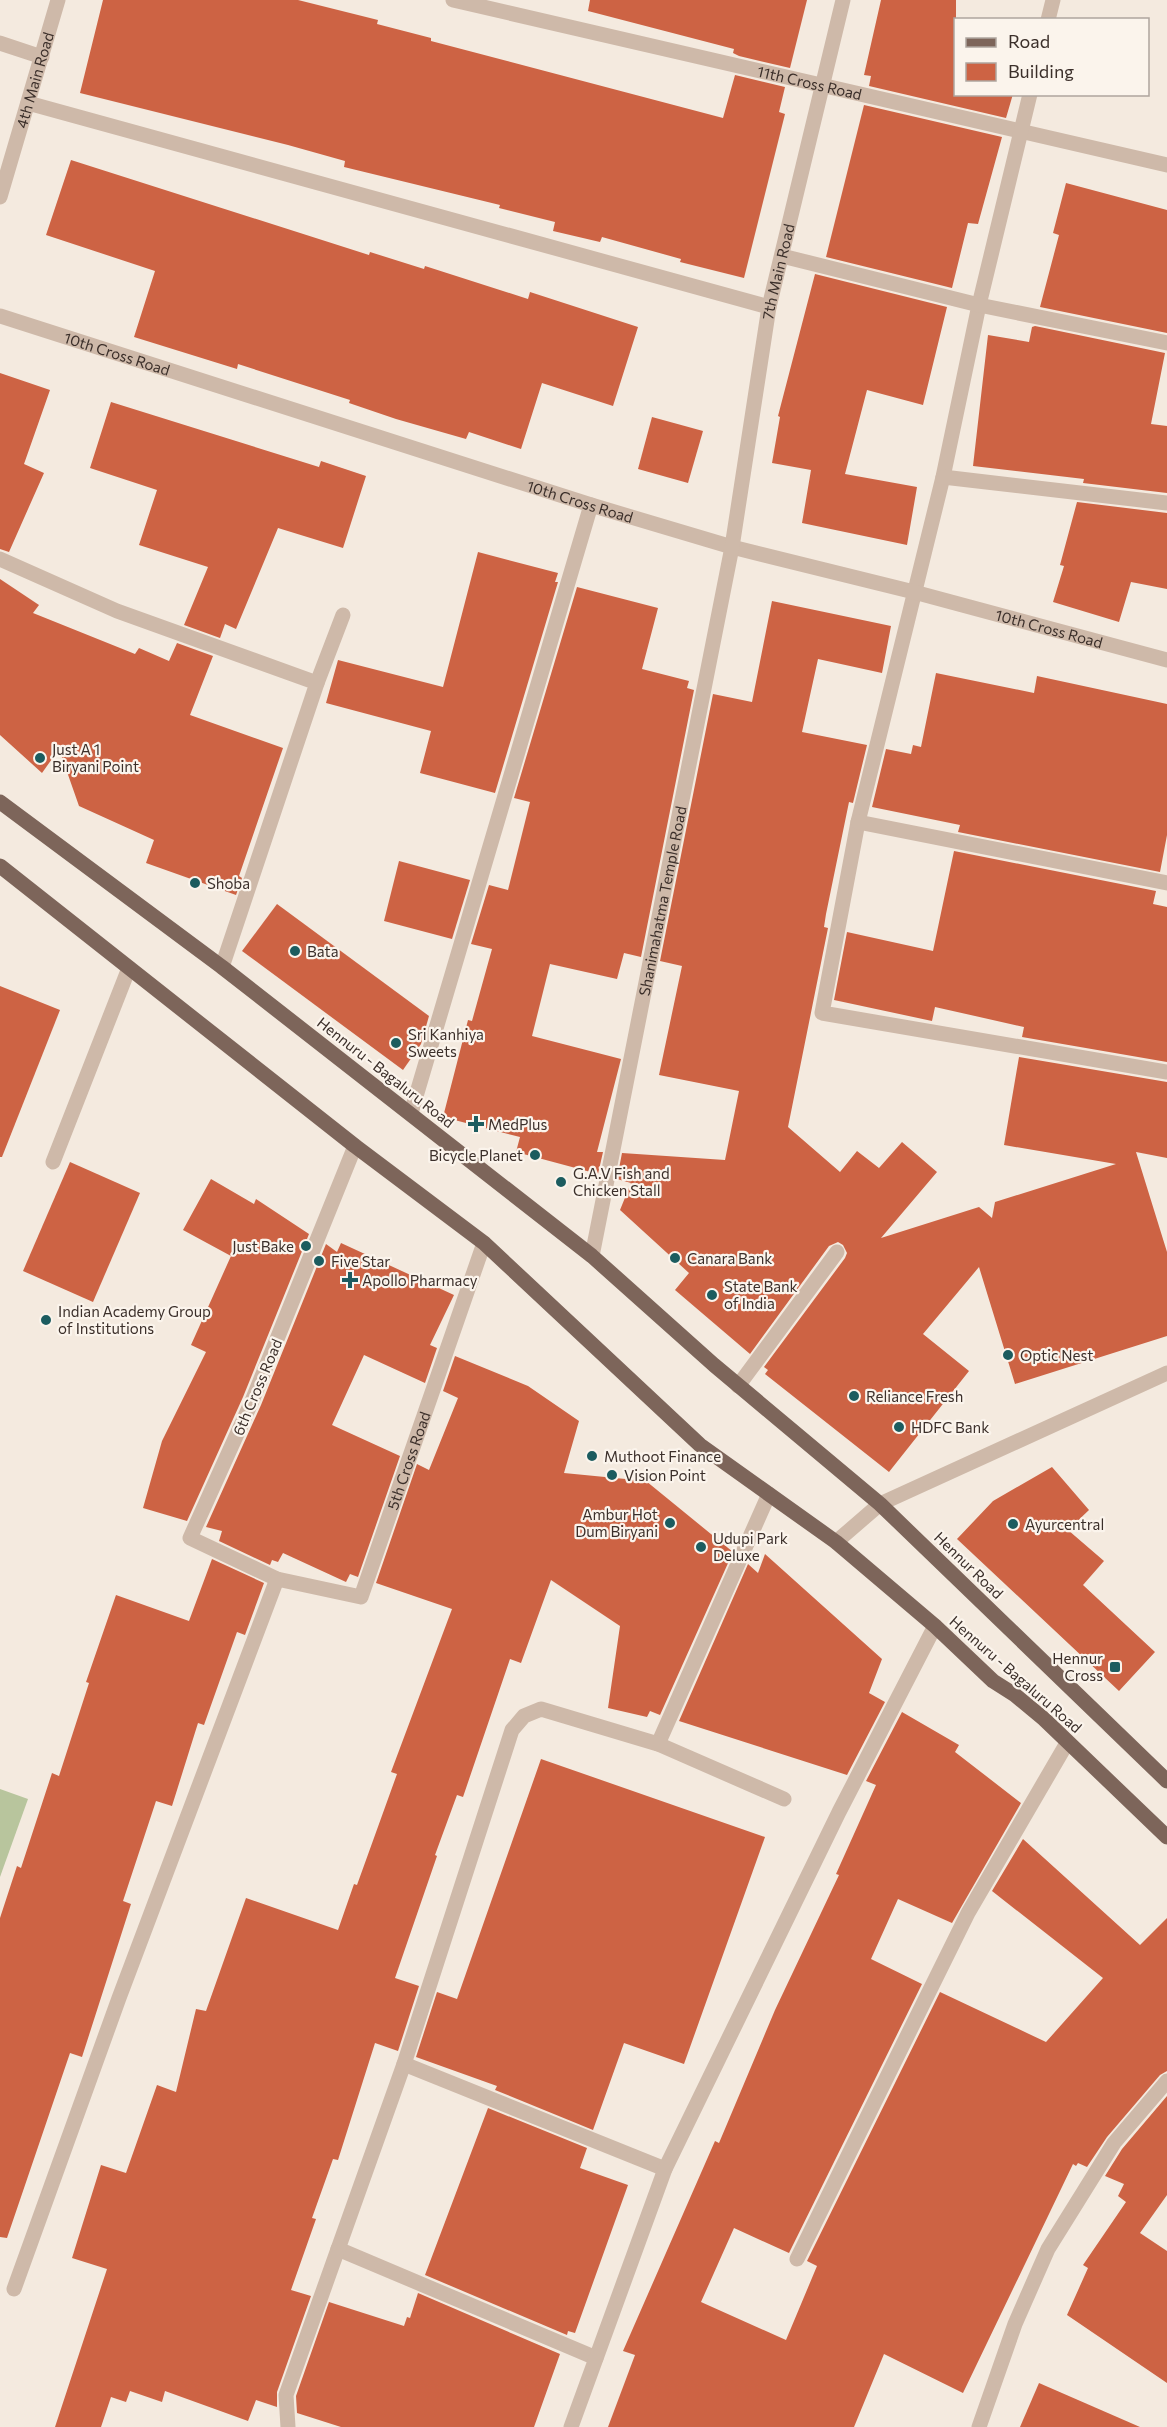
<svg xmlns="http://www.w3.org/2000/svg" width="1167" height="2427" font-family="Commissioner,sans-serif">
	<style>
		.green { fill: #b8c59d }
		.building { fill: #cd6344 }
		.lines { fill: none; stroke-linecap: round; stroke-linejoin: round }
		.minor { stroke: #ceb9a9; stroke-width: 15 }
		.major { stroke: #7d655a; stroke-width: 15 }
		.poi-dot { fill: #1c5c5f; stroke: #fbf4ec; stroke-width: 2 }
		.labels { text-anchor: middle; dominant-baseline: central; stroke-width: 4.5; stroke-linejoin: round; paint-order: stroke }
		.street-label { font-size: 15px; fill: #3b2f2a; stroke: #fbf4ec }
		.poi-label { font-size: 15px; fill: #3b2f2a; stroke: #fbf4ec; text-anchor: start }
	</style>
	<rect width="100%" height="100%" fill="#f4eadf"/>
	<path class="green" d="M0,1789L28,1799L0,1877Z"/>
	<g class="building">
		<path d="M103,0H298L378,20L377,24L431,38V41L723,118L735,75L785,87L779,112L785,114L744,278L680,262L681,259L602,237L600,242L553,231L555,222L499,208L500,205L344,167L345,161L288,145L80,93Z"/>
		<path d="M590,0H807L790,68L739,56L733,53L734,49L588,11Z"/>
		<path d="M881,0H956V94H1013L1006,118L869,86L871,76L864,75Z"/>
		<path d="M864,105L1002,137L978,224L968,223L952,288L826,257Z"/>
		<path d="M71,160L369,255L370,252L424,269L425,266L528,299L530,292L638,327L613,406L542,383L521,449L469,432L466,439L396,419L349,403L350,400L238,364L237,369L134,337L155,271L46,235Z"/>
		<path d="M1066,183L1167,210V333L1040,307L1059,235L1053,233Z"/>
		<path d="M815,274L947,307L923,405L867,390L845,474L917,487L907,545L802,523L811,470L772,463L780,417L778,416Z"/>
		<path d="M1035,326L1165,353L1151,424L1167,426V493L1083,483L1084,479L973,466L988,335L1029,342L1032,327Z"/>
		<path d="M0,373L50,390L24,464L44,473L9,552L0,549Z"/>
		<path d="M111,402L319,467L321,461L366,476L343,548L278,528L236,629L225,624L220,638L184,625L208,567L139,545L157,490L90,468Z"/>
		<path d="M652,417L703,431L688,483L638,469Z"/>
		<path d="M1077,502L1167,513V589L1131,582L1119,622L1053,602L1064,566L1060,565Z"/>
		<path d="M478,552L558,573L555,582H558L495,793L420,773L431,731L326,703L338,660L443,687Z"/>
		<path d="M0,579L39,605L33,613L135,654L139,648L169,661L177,643L213,656L190,715L283,748L239,876L242,878L236,895L146,863L154,840L79,806L59,749L42,773L0,735Z"/>
		<path d="M577,587L658,608L642,669L689,681L687,688L694,690L641,957L624,953L617,979L550,964L532,1036L621,1059L597,1152H603L598,1174L516,1152L520,1137L443,1117L468,1020L472,1021L492,949L471,944L489,885L508,890L530,802L514,798Z"/>
		<path d="M772,601L891,626L882,673L818,659L802,732L867,745L853,803L849,802L826,914L824,927L828,928L788,1127L840,1172L857,1151L879,1168L902,1142L937,1172L881,1238L979,1207L992,1218L995,1202L1116,1164L1004,1145L1019,1057L1167,1082V1158L1136,1152L1167,1252V1336L1015,1384L979,1267L923,1334L969,1371L889,1472L765,1374L768,1370L764,1367L845,1258L847,1253L843,1245L838,1242L829,1246L750,1354L675,1290L689,1273L620,1210L631,1183L617,1179L622,1153L725,1160L739,1091L659,1075L682,966L660,961L713,694L752,702Z"/>
		<path d="M936,673L1034,693L1037,676L1167,704V835L1160,872L958,832L960,825L872,807L886,749L911,754L913,745L921,747Z"/>
		<path d="M954,851L1156,891L1153,904L1167,907V1062L1022,1037L1024,1027L935,1007L932,1021L834,1000L847,932L933,951Z"/>
		<path d="M399,861L470,880L452,939L384,921Z"/>
		<path d="M277,904L429,1016L421,1044L403,1070L242,951Z"/>
		<path d="M0,986L60,1010L2,1157H0Z"/>
		<path d="M70,1162L140,1193L93,1302L23,1271Z"/>
		<path d="M211,1179L254,1204L256,1199L309,1234L243,1397L187,1521L143,1508L162,1441L206,1352L191,1345L231,1256L183,1230Z"/>
		<path d="M341,1243L454,1295L430,1345L437,1348L425,1383L364,1355L332,1425L400,1456L358,1577L350,1574L346,1582L283,1553L278,1562L272,1560L270,1565L219,1541L222,1531L206,1527L261,1405L326,1244L337,1252Z"/>
		<path d="M455,1356L528,1386L579,1421L564,1473L646,1481L733,1552L660,1715L650,1711L647,1717L608,1708L620,1626L551,1580L521,1663L510,1659L463,1797L457,1795L435,1855L437,1856L395,1978L419,1986L398,2051L375,2043L338,2160L333,2159L312,2218L316,2219L291,2290L311,2296L277,2392V2407L256,2400L248,2421L165,2391L162,2402L130,2391L126,2402L111,2397L101,2427H55L107,2269L72,2258L101,2165L126,2173L157,2085L176,2092L196,2009L206,2011L246,1898L338,1930L354,1884L357,1885L397,1774L391,1772L452,1609L376,1583L417,1464L429,1470L458,1398L443,1391Z"/>
		<path d="M1052,1467L1089,1510L1068,1530L1104,1561L1083,1585L1155,1652L1119,1691L957,1539L993,1501Z"/>
		<path d="M765,1554L882,1659L869,1693L885,1702L847,1775L679,1721L748,1564L758,1573Z"/>
		<path d="M212,1559L264,1583L245,1635L237,1632L204,1725L198,1723L172,1806L156,1801L123,1901L131,1904L82,2057L70,2053L7,2238L0,2237V1918L17,1866L21,1868L52,1773L59,1776L89,1683L86,1682L116,1595L189,1621Z"/>
		<path d="M902,1712L959,1745L955,1752L1021,1803L952,1923L898,1899L871,1959L922,1984L789,2253L734,2228L701,2302L786,2340L817,2266L807,2261L940,1992L1046,2042L1103,1978L992,1891L1023,1839L1140,1945L1167,1918V2071L1160,2075L1107,2137L1087,2167L1078,2163L1076,2166L1073,2164L963,2393L884,2354L854,2427H608L635,2355L623,2351L715,2141L719,2143L775,2010L839,1875L836,1874L876,1785L866,1781Z"/>
		<path d="M541,1759L765,1837L684,2064L624,2043L593,2130L495,2090L497,2086L416,2057L437,1992L457,1999Z"/>
		<path d="M1167,2096V2195L1140,2233L1167,2251V2383L1067,2315L1088,2268L1083,2265L1126,2202L1118,2196L1124,2184L1105,2176L1122,2149Z"/>
		<path d="M488,2108L587,2148L580,2168L628,2185L575,2333L568,2331L567,2335L425,2275Z"/>
		<path d="M418,2293L560,2354L534,2427H341L297,2413L296,2396L329,2302L404,2326L407,2317L410,2318Z"/>
		<path d="M1039,2383L1140,2427H1020Z"/>
	</g>
	<g class="lines">
		<g class="minor">
			<path id="s1" d="M453,0L1167,165"/>
			<path d="M1048,20L1053,0"/>
			<path d="M0,43L42,57"/>
			<path d="M1030,94L979,305L943,477L858,822L822,1013L1167,1072"/>
			<path d="M28,103L769,307"/>
			<path id="s2" d="M0,197L58,0"/>
			<path d="M782,256L979,305L1167,343"/>
			<path id="s3" d="M0,316L591,505L732,547L914,592L1167,660"/>
			<path d="M943,477L1167,503"/>
			<path d="M0,559L117,611L317,683L222,967"/>
			<path d="M317,683L343,615"/>
			<path d="M858,822L1167,883"/>
			<path d="M411,1113L591,505"/>
			<path id="s4" d="M355,1146L252,1401L190,1538L277,1579L361,1597L484,1243"/>
			<path d="M53,1162L129,968"/>
			<path id="s5" d="M592,1256L732,547L769,307L843,0"/>
			<path d="M738,1386L837,1252"/>
			<path d="M836,1542L880,1504L1167,1373"/>
			<path d="M658,1744L769,1494"/>
			<path d="M404,2064L665,2169"/>
			<path d="M338,2249L596,2358"/>
			<path d="M797,2259L968,1913L1067,1743"/>
			<path d="M14,2289L119,1998L277,1579"/>
			<path d="M288,2427L286,2395L404,2064L512,1730L524,1716L541,1709L658,1744L784,1799"/>
			<path d="M571,2427L665,2169L839,1812L935,1626"/>
			<path d="M979,2427L1015,2324L1048,2249L1114,2143L1167,2081"/>
		</g>
		<g class="major">
			<path d="M0,802L222,967L592,1256L714,1365L880,1504L1167,1781"/>
			<path d="M0,866L355,1146L484,1243L700,1445L836,1542L935,1626L993,1681L1015,1695L1044,1719L1167,1837"/>
		</g>
	</g>
	<g class="poi-dot">
		<circle cx="40" cy="758" r="6"/>
		<circle cx="195" cy="883" r="6"/>
		<circle cx="295" cy="951" r="6"/>
		<circle cx="396" cy="1043" r="6"/>
		<path d="M473 1115h6v6h6v6h-6v6h-6v-6h-6v-6h6z"/>
		<circle cx="535" cy="1155" r="6"/>
		<circle cx="561" cy="1182" r="6"/>
		<circle cx="306" cy="1246" r="6"/>
		<circle cx="675" cy="1258" r="6"/>
		<circle cx="319" cy="1261" r="6"/>
		<path d="M347 1271h6v6h6v6h-6v6h-6v-6h-6v-6h6z"/>
		<circle cx="712" cy="1295" r="6"/>
		<circle cx="46" cy="1320" r="6"/>
		<circle cx="1008" cy="1355" r="6"/>
		<circle cx="854" cy="1396" r="6"/>
		<circle cx="899" cy="1427" r="6"/>
		<circle cx="592" cy="1456" r="6"/>
		<circle cx="612" cy="1475" r="6"/>
		<circle cx="670" cy="1523" r="6"/>
		<circle cx="1013" cy="1524" r="6"/>
		<circle cx="701" cy="1547" r="6"/>
		<rect x="1109" y="1661" width="12" height="12" rx="3"/>
	</g>
	<g class="labels">
		<g class="street-label">
			<text stroke="none"><textPath href="#s2" startOffset="122">4th Main Road</textPath></text>
			<text stroke="none"><textPath href="#s1" startOffset="366">11th Cross Road</textPath></text>
			<text stroke="none"><textPath href="#s5" startOffset="1002">7th Main Road</textPath></text>
			<text stroke="none"><textPath href="#s3" startOffset="123">10th Cross Road</textPath></text>
			<text stroke="none"><textPath href="#s3" startOffset="609">10th Cross Road</textPath></text>
			<text stroke="none"><textPath href="#s3" startOffset="1095">10th Cross Road</textPath></text>
			<text stroke="none"><textPath href="#s5" startOffset="362">Shanimahatma Temple Road</textPath></text>
			<text transform="translate(386 1072) rotate(38)">Hennuru - Bagaluru Road</text>
			<text transform="translate(257 1387) rotate(-67)">6th Cross Road</text>
			<text stroke="none"><textPath href="#s4" startOffset="752">5th Cross Road</textPath></text>
			<text transform="translate(969 1565) rotate(44)">Hennur Road</text>
			<text transform="translate(1016 1674) rotate(41)">Hennuru - Bagaluru Road</text>
		</g>
		<g class="poi-label">
			<text x="52" y="749">Just A 1<tspan x="52" dy="17">Biryani Point</tspan></text>
			<text x="207" y="883">Shoba</text>
			<text x="307" y="951">Bata</text>
			<text x="408" y="1034">Sri Kanhiya<tspan x="408" dy="17">Sweets</tspan></text>
			<text x="488" y="1124">MedPlus</text>
			<text x="523" y="1155" text-anchor="end">Bicycle Planet</text>
			<text x="573" y="1173">G.A.V Fish and<tspan x="573" dy="17">Chicken Stall</tspan></text>
			<text x="294" y="1246" text-anchor="end">Just Bake</text>
			<text x="687" y="1258">Canara Bank</text>
			<text x="331" y="1261">Five Star</text>
			<text x="362" y="1280">Apollo Pharmacy</text>
			<text x="724" y="1286">State Bank<tspan x="724" dy="17">of India</tspan></text>
			<text x="58" y="1311">Indian Academy Group<tspan x="58" dy="17">of Institutions</tspan></text>
			<text x="1020" y="1355">Optic Nest</text>
			<text x="866" y="1396">Reliance Fresh</text>
			<text x="911" y="1427">HDFC Bank</text>
			<text x="604" y="1456">Muthoot Finance</text>
			<text x="624" y="1475">Vision Point</text>
			<text x="658" y="1514" text-anchor="end">Ambur Hot<tspan x="658" dy="17">Dum Biryani</tspan></text>
			<text x="1025" y="1524">Ayurcentral</text>
			<text x="713" y="1538">Udupi Park<tspan x="713" dy="17">Deluxe</tspan></text>
			<text x="1103" y="1658" text-anchor="end">Hennur<tspan x="1103" dy="17">Cross</tspan></text>
		</g>
	</g>
	<rect x="954" y="18" width="195" height="78" fill="#fbf4ec" stroke="#aea59e" stroke-width="1.5"/>
	<rect x="966" y="38" width="30" height="9" fill="#7d655a" stroke="#aea59e" stroke-width="1.5"/>
	<text x="1008" y="48" font-size="18" fill="#3b2f2a">Road</text>
	<rect x="966" y="63" width="30" height="18" fill="#cd6344" stroke="#aea59e" stroke-width="1.5"/>
	<text x="1008" y="78" font-size="18" fill="#3b2f2a">Building</text>
</svg>
